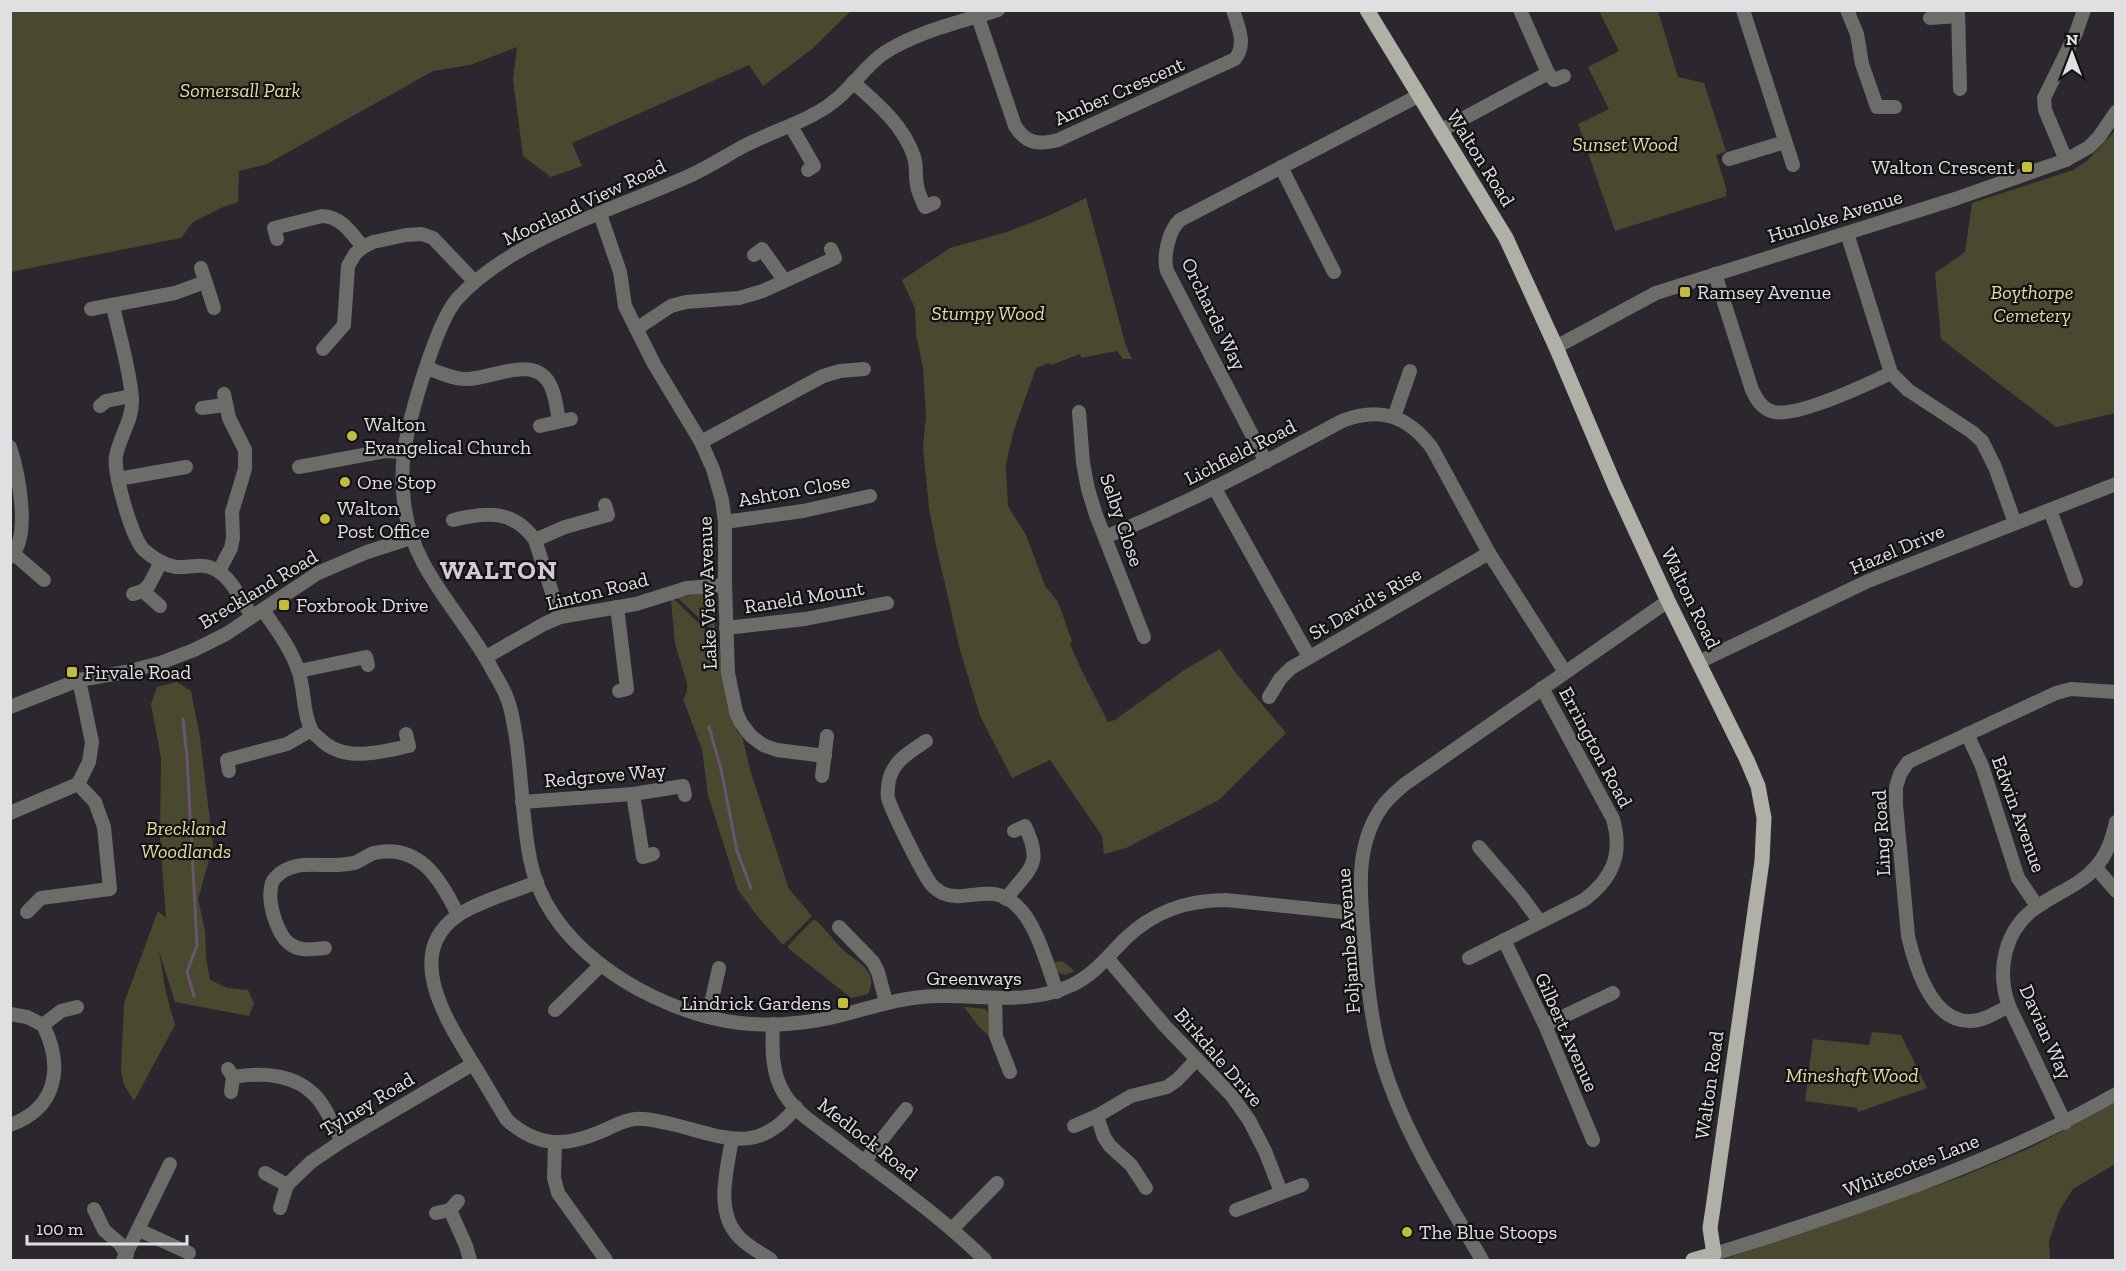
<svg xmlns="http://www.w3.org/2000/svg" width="2126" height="1271" font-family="'Zilla Slab',serif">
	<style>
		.green { fill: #4a482e }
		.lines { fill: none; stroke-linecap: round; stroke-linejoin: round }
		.stream { stroke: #695572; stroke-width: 3 }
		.minor { stroke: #6c6c68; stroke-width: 14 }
		.major { stroke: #b0b0a7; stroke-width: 15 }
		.poi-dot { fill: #c4bc3d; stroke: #131114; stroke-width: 2 }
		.labels { text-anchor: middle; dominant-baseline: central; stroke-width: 4.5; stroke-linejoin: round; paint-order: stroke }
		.park-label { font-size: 20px; font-style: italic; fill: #e1de9f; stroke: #131114 }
		.street-label { font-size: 20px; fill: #e2dfe3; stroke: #131114 }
		.poi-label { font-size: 20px; fill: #e2dfe3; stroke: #131114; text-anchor: start }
		.district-label { font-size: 26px; font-weight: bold; letter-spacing: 1.5px; fill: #d1cad4; stroke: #131114 }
	</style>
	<rect width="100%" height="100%" fill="#2c272e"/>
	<g class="green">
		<path d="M10,11L11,10L851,11L812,49L763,86L749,65L572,143L582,166L551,177L523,156L513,80L517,47L470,65L433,71L267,164L239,171L238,202L223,207L193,222L181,238L11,272Z"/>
		<path d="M1599,11H1658L1678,77L1704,83L1726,151L1716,155L1727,191L1725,192L1727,196L1615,231L1578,124L1609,109L1588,67L1619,51Z"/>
		<path d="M2114,132L2116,133L2115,413L2056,427L1941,339L1935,273L1965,252L1972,203L2073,170L2087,161Z"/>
		<path d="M1086,198L1126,346L1132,359H1123L1117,351L1081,358L1080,354L1051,365L1049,363L1036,368L1014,430L1005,468L1006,469L1008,506L1026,535L1045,586L1058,602L1072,641L1070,644L1081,669L1108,722L1115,720L1184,670L1220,649L1235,672L1286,733L1219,800L1126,848L1104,854L1102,836L1050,760L1012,778L980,716L960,650L936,545L929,508L923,447L926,415L923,368L916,334L915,308L902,280L950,248L1007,232L1048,216Z"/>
		<path d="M703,593L707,594L715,604V633L678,598Z"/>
		<path d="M674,599L719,643L723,683L728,709L736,729L742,736L751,773L789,889L812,916L783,945L758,917L738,890L708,795L702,749L683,699L687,692V683L675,644L671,600Z"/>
		<path d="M177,682L191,691L200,737L213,846L198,899L205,931L206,957L210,980L228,988L248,990L254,1003L249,1016L175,1002L159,951L166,993L175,1025L134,1101L124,1085L121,1070L124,1003L158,911L166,918L160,839L161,758L151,704L157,687Z"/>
		<path d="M813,920L817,921C826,930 834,941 843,950C857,962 880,971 868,994L851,998L788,948V946Z"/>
		<path d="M1062,961L1075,971L1065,975L1057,972L1052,963Z"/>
		<path d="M964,1007L986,1009L989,1015L990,1037L980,1028Z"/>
		<path d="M1872,1032L1901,1035L1927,1088L1858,1112L1857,1108L1805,1101L1813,1039L1869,1045Z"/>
		<path d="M2115,1103V1164L2073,1189L2060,1209L2049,1241L2050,1260H1722L1961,1177L2032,1147Z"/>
	</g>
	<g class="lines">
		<g class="stream">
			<path d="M183,719L187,757L197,945L187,972L194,996"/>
			<path d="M709,727L721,769L737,851L751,888"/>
		</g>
		<g class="minor">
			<path d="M998,10C960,22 918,31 884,53C864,67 852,88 833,102C825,109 816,113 807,118C786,128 763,136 742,147C724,157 707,168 689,176C614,210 513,238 457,299C436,323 409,418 404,452C402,468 402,486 404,502C411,571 463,613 493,671C498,680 504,689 507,698C512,710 514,725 516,738C522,778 522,819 530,859C546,942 635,999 712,1018C744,1026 780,1026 813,1021C850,1016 884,1000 922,997C973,992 1024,1008 1072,985C1095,974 1108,956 1125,939C1154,911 1187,900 1226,900L1362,914"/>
			<path d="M1520,10L1548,73L1554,80L1564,76"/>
			<path d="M1743,10L1793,165"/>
			<path d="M1847,10L1857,34L1862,64L1877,107H1895"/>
			<path d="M1958,10L1960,89"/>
			<path d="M978,17L1015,126C1026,144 1039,145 1058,140L1235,59C1247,44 1238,27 1233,10"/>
			<path d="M1930,18L1958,16"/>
			<path d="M853,82C877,103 904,126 914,157C917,166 915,176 917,185C918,193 922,200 925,207L934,203"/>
			<path d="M791,126L814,166L808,170"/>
			<path d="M1440,131L1548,73"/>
			<path d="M1729,159L1785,142"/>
			<path d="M2066,160L2045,110L2044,98L2076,33L2084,10"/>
			<path d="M1281,167L1334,272"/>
			<path d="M600,214L620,272L625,306L654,364L701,442L713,469L722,500L725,522V585L728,673L736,712L741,723L751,736L763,745L777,750L825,756"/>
			<path d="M1847,233L1891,373L1908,390L1972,432L1982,441L1995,467L2015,523"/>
			<path d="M277,239L274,228L322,216C342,217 351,233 363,247"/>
			<path d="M754,255L762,249L784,280"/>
			<path d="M201,268L214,308"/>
			<path d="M1715,274L1752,390C1757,400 1762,409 1774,412C1798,417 1868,384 1891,373"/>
			<path d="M113,306C119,335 130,369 132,399C133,420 120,435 116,456C113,472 132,539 144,550C153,558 164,565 176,567C189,568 204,562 216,570C232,578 242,602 252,616"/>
			<path d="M91,309L175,293L205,282"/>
			<path d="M636,329L671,306L686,302L739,298L763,291L835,258L831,249"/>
			<path d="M1556,347L1656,293L1955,199L2066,160L2089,147L2099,137L2116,112"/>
			<path d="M323,349L344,325L348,266L355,254L363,247L373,242L406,235L422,234L433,238L474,281"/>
			<path d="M427,368C439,372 454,380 468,379C495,378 538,352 552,389C556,399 557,411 559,421"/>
			<path d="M100,406L106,401L131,396"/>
			<path d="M202,408L225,405"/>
			<path d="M1079,412L1083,463L1088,489L1096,515L1144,637"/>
			<path d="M1394,417L1410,371"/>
			<path d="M540,426L571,419"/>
			<path d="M701,442L823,376L840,371L864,369"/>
			<path d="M10,447C18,472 32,538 10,557"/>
			<path d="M1266,462L1167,271C1163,257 1168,231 1180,220L1418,96"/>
			<path d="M299,467L385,451L404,452"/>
			<path d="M118,479L186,467"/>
			<path d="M1214,487L1309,657"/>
			<path d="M2050,510L2076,581"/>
			<path d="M453,520C486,512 513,509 535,540L560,617"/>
			<path d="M725,522L803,511L870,496"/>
			<path d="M1105,537C1187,504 1264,463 1342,421C1380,406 1408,416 1432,448L1489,553L1565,672"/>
			<path d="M535,540L565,527L608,515L605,505"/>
			<path d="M14,554L44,580"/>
			<path d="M219,571L231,548L233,538L232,512L245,469V450L229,418L224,394"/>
			<path d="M143,591L149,585L161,562"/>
			<path d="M133,594L143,591L160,606"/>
			<path d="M617,607L627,689L619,691"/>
			<path d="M263,610C275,628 291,648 298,670C305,688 302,711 311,729C312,733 317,736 320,739C344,763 379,752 409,746L406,734"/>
			<path d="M726,628L805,619L887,603"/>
			<path d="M486,657L544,624L560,617L636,604L687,588L725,585"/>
			<path d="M1699,662L1868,581L2116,484"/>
			<path d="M299,671L366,657L368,665"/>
			<path d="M1269,697L1280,679L1291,668L1489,553"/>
			<path d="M10,707L79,680L126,672L160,663L194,650L226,634L318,573L367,552L411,538"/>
			<path d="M1967,734L1982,766L2018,878L2037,906"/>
			<path d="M926,741C910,752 894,760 889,780C888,786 887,792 888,798C891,810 923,874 931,884C933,887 939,891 942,893C966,904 990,881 1016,905C1037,924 1047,965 1057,992"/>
			<path d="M229,771L227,760L287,744L311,730"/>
			<path d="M822,776L827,736"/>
			<path d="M633,794L643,857L653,854"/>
			<path d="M522,802L633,794L683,786L685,795"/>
			<path d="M10,813L78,784L89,762L92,742L79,680"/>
			<path d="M1479,847L1521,896L1540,922"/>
			<path d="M2096,868L2116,891"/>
			<path d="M537,882C513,892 477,902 457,916C403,954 447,1021 472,1062C484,1081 495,1101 507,1120C537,1147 565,1147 600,1132C612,1127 623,1120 635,1119C645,1118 657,1121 667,1123C719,1134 756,1159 796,1107"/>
			<path d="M1006,899C1029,868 1044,866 1025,826L1014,831"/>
			<path d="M27,912L41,898L110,889L104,827L95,802L78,784"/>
			<path d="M839,927L873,962L878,972L886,1002"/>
			<path d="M1504,940L1545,1025L1593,1140"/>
			<path d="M325,948C312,949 301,952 290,944C276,935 263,891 275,878C291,860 314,866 335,865C341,865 348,864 354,863C361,861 367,855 374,853C420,843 441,880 458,915"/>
			<path d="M1469,958L1584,900C1613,878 1623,854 1613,819L1542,688"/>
			<path d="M1108,959L1165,1026L1232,1096L1249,1120L1265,1151L1281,1192"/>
			<path d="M995,998L996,1036L1010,1072"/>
			<path d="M2009,1006C1997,1012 1984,1021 1970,1021C1932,1022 1915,966 1908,936L1896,805V787L1900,774L1908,762L2056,693L2071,689L2116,692"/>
			<path d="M555,1010L601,965"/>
			<path d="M10,1014L27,1017L43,1025C64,1067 57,1108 10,1125"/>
			<path d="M708,1017L719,968"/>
			<path d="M773,1024C772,1047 771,1074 785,1095C797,1114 822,1129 840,1143C889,1181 941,1216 985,1260"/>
			<path d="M43,1025L61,1011L77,1007"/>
			<path d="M1545,1025L1613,993"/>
			<path d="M228,1069L233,1077L231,1092"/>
			<path d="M233,1077C264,1072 298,1074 319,1100C328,1112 335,1128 342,1141"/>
			<path d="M1097,1116L1104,1137L1110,1146L1131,1165L1146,1188"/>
			<path d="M2065,1123L2009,1006C1996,971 2004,929 2037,907C2056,893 2079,886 2095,868C2107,855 2112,839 2116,822"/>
			<path d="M1074,1126L1097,1116L1131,1096L1167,1087L1177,1080L1197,1059"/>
			<path d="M732,1139C727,1170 714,1213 740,1238C749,1247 761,1253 771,1260"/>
			<path d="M555,1143L554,1178L558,1193L606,1260"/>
			<path d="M864,1162L906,1109"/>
			<path d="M265,1173L287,1185"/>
			<path d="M280,1208L287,1185L311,1162L342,1141L473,1064"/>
			<path d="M94,1209L104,1230L120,1244L127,1255"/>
			<path d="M450,1210L466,1246L470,1260"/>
			<path d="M1236,1210L1302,1185"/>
			<path d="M436,1213L450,1210L458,1201"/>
			<path d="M952,1229L997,1183"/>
			<path d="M139,1230L189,1253"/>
			<path d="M1714,1254C1770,1237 1826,1218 1882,1198C1963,1169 2041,1137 2116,1094"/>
			<path d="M123,1260L170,1164"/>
			<path d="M1482,1260C1445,1196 1403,1132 1382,1061C1371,1021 1367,980 1364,939C1360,892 1354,842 1385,803C1391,796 1398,790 1405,784L1668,601"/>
		</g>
		<path class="major" d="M1367,10L1506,238L1556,347L1615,486L1668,601L1747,760L1758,786L1764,818L1762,861L1713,1208L1710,1228L1714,1254L1693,1260"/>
	</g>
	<g class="poi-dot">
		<rect x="2021" y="161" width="12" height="12" rx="3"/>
		<rect x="1679" y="286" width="12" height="12" rx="3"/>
		<circle cx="352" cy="436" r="6"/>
		<circle cx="345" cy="482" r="6"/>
		<circle cx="325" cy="519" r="6"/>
		<rect x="278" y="599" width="12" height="12" rx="3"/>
		<rect x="66" y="666" width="12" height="12" rx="3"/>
		<rect x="837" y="997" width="12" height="12" rx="3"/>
		<circle cx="1407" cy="1232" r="6"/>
	</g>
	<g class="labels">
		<g class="park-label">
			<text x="240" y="90">Somersall Park</text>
			<text x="1625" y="144">Sunset Wood</text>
			<text x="2032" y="292">Boythorpe<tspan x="2032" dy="23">Cemetery</tspan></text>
			<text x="988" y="313">Stumpy Wood</text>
			<text x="186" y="828">Breckland<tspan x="186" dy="23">Woodlands</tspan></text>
			<text x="1852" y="1075">Mineshaft Wood</text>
		</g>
		<g class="street-label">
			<text transform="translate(1119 91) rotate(-24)">Amber Crescent</text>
			<text transform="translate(1481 158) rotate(58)">Walton Road</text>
			<text transform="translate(584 202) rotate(-25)">Moorland View Road</text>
			<text transform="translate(1835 216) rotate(-17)">Hunloke Avenue</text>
			<text transform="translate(1214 314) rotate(64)">Orchards Way</text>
			<text transform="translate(1240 452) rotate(-27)">Lichfield Road</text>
			<text transform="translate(794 490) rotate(-10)">Ashton Close</text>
			<text transform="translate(1122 520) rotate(71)">Selby Close</text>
			<text transform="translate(1897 549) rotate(-23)">Hazel Drive</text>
			<text transform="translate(258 589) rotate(-31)">Breckland Road</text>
			<text transform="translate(597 591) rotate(-14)">Linton Road</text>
			<text transform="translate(707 593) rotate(-92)">Lake View Avenue</text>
			<text transform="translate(804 597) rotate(-9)">Raneld Mount</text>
			<text transform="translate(1691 598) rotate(64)">Walton Road</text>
			<text transform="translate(1365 603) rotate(-30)">St David's Rise</text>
			<text transform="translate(1596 747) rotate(62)">Errington Road</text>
			<text transform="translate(605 775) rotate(-5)">Redgrove Way</text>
			<text transform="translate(2019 814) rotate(70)">Edwin Avenue</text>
			<text transform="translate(1881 833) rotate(-93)">Ling Road</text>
			<text transform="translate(1348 941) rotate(-94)">Foljambe Avenue</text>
			<text x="974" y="978">Greenways</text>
			<text transform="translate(1567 1032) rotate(66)">Gilbert Avenue</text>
			<text transform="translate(2046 1032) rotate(66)">Davian Way</text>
			<text transform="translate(1219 1057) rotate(49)">Birkdale Drive</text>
			<text transform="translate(1709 1085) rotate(-82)">Walton Road</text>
			<text transform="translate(367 1104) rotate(-31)">Tylney Road</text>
			<text transform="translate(868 1139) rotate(38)">Medlock Road</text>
			<text transform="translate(1911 1165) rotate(-21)">Whitecotes Lane</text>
		</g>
		<g class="poi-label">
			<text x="2015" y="167" text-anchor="end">Walton Crescent</text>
			<text x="1697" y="292">Ramsey Avenue</text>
			<text x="364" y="424">Walton<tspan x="364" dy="23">Evangelical Church</tspan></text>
			<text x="357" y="482">One Stop</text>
			<text x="337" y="508">Walton<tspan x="337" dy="23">Post Office</tspan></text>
			<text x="296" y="605">Foxbrook Drive</text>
			<text x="84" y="672">Firvale Road</text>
			<text x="831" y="1003" text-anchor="end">Lindrick Gardens</text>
			<text x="1419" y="1232">The Blue Stoops</text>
		</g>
		<g class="district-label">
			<text x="499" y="570">WALTON</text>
		</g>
	</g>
	<rect width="2126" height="1271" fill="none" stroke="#e2dfe3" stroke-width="24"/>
	<g transform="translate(2072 54)" stroke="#131114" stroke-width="4.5" paint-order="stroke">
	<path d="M0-4.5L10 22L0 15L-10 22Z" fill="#e2dfe3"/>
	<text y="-9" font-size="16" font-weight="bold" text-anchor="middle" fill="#e2dfe3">N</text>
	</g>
	<path d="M27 1235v9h160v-9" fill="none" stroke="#e2dfe3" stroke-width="3"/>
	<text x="36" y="1235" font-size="18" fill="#e2dfe3" stroke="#131114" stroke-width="4.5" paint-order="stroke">100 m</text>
</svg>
